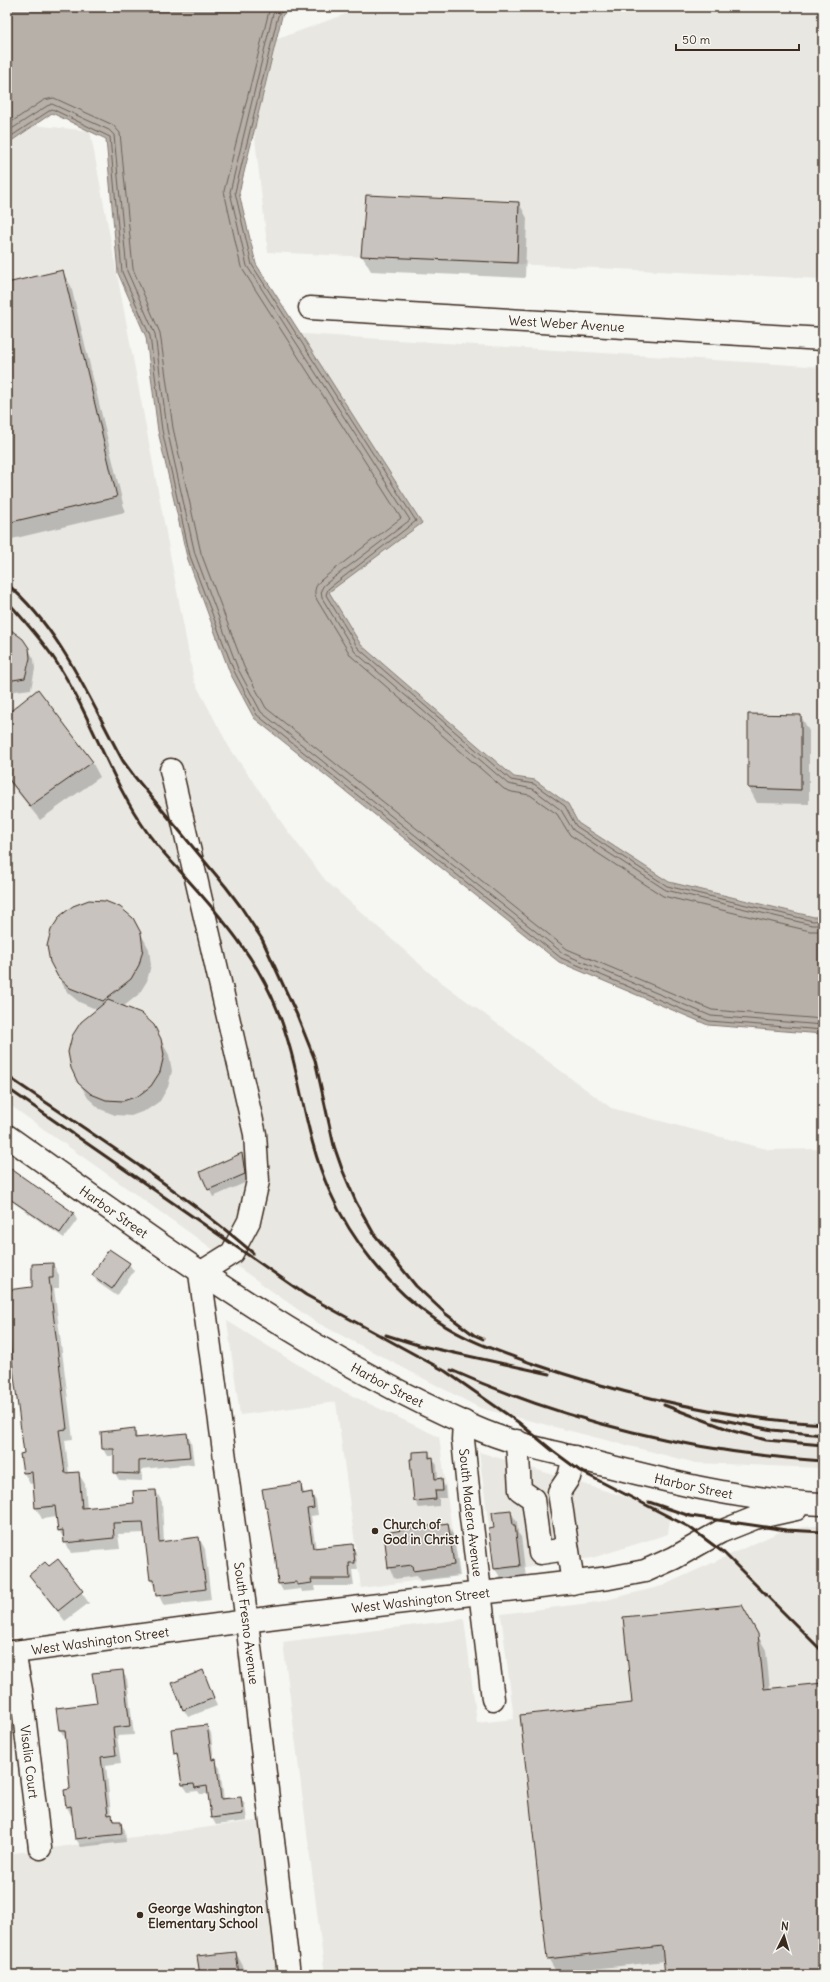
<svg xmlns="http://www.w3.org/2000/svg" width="830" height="1982" font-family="Delius,sans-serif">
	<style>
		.built { fill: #e8e7e2 }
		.water { fill: #b6b0a9; stroke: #857a71 }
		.shadow { fill: #0003 }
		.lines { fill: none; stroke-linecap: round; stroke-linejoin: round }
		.shore { stroke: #6c6056; stroke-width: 1 }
		.building { fill: #c8c3be; stroke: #3b2a1e }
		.minor-casing { stroke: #3b2a1e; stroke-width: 25 }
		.minor { stroke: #f6f6f2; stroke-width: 22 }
		.rail { stroke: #3b2a1e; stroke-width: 3 }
		.poi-dot { fill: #3b2a1e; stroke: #f6f6f2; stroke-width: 1.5 }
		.labels { text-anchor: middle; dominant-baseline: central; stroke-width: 3; stroke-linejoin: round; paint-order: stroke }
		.street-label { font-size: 13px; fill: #3b2a1e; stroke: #f6f6f2 }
		.poi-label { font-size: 13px; font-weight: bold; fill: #3b2a1e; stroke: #f6f6f2; text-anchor: start }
	</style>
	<rect width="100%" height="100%" fill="#f6f6f2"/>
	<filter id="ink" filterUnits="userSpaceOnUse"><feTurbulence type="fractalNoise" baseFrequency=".025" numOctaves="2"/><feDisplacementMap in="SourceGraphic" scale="8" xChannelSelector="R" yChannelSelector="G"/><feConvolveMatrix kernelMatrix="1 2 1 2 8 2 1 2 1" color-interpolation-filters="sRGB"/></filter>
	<g filter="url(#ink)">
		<g class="built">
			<path d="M365,7H823V279L268,252L245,51Z"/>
			<path d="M23,124L90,131L194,681L229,747L286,829L326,881L433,976L611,1108L770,1150L823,1149V1468L696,1463L480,1408L314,1321L7,1103V139Z"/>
			<path d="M271,332L823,367V916L814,917L669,882L578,823L568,804L536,780L514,777L361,645L307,558Z"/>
			<path d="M227,1321L334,1387L439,1437L458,1575L361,1588L336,1402L240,1415Z"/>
			<path d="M479,1452L671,1511L668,1534L592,1558L495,1571Z"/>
			<path d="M823,1525V1975H325L283,1642L464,1619L477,1723L514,1719L501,1614L598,1602L662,1586L786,1529Z"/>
			<path d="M262,1820L279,1975H7V1854Z"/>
		</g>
		<path class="water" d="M7,7H290L282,16L239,193L256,264L422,523L329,592L361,645L514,777L535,780L568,804L578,823L669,882L814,917L823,916V1034L708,1025L559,962L254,718L230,673L187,557L158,431L146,337L118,273L106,139L52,113L7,144Z"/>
		<g class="shadow">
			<path d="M519,203L527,218L525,278L371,271L362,256Z"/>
			<path d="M62,271L71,286L125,512L8,540L7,284Z"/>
			<path d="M7,632L28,648L34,659L35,669L31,689L7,692Z"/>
			<path d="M7,715L92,762L100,777L40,820L7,779Z"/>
			<path d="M749,715L801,716L809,731V804L757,803L749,788Z"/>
			<path d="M141,934L149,949L151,965L147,981L139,994L123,1007L153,1025L169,1055L172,1071L168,1087L160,1101L147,1110L131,1116L115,1115L100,1109L88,1098L79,1082L98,1010L79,1002L67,992L58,976Z"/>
			<path d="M242,1154L246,1161L249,1181L213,1197L201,1172Z"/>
			<path d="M7,1168L74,1214L77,1220L64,1238L7,1198Z"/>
			<path d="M110,1251L129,1264L134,1271L117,1296L97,1282L93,1275Z"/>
			<path d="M53,1264L59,1275V1288H54L73,1439L65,1440L69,1474L78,1473L85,1484L87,1509L135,1504L156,1491L162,1502L164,1543L199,1538L205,1549L211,1600L164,1606L151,1580L146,1533L118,1534L120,1549L71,1553L59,1530L57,1517L42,1519L36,1508L34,1483L30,1484L24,1473L25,1454L7,1306V1291L34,1288Z"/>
			<path d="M134,1429L138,1439L187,1434L191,1442L194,1464L142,1469V1481L119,1480L115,1473V1456H107L103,1449Z"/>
			<path d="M428,1452L437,1465L438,1479H441L445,1487L446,1498H439V1506L419,1508L415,1501L414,1460Z"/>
			<path d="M300,1484L305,1494L311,1493L316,1501L318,1515L311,1516L316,1549L352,1545L356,1552L358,1570H352L354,1586H315L316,1591L302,1592L301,1589L283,1591L279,1584L277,1561L270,1513L266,1507Z"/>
			<path d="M510,1511L517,1522L518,1533L521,1537L526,1577L502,1580L495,1569V1529Z"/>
			<path d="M448,1525L454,1536L460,1576L420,1581L417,1576L395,1579L389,1568L385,1534Z"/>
			<path d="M58,1560L89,1603L65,1621L37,1586L31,1575L48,1568Z"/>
			<path d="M741,1606L766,1650L770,1689L823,1684V1975H645L666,1973L665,1961L557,1973L548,1958L633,1704Z"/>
			<path d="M122,1671L127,1679L134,1735L117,1736L121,1763L106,1765L111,1815L115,1822H120L125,1830L126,1842L81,1847L76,1839L73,1815H71L67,1807L71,1790L67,1738H65L60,1730L57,1709L98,1704Z"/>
			<path d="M203,1672L217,1706L188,1717L184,1710Z"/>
			<path d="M207,1726L211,1733L214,1761L220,1768L224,1800L241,1798L245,1805L247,1821L216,1825L212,1818L209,1794H200L198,1791L188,1792L183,1785L179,1760L175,1752Z"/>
			<path d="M236,1953L244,1968L245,1975H201Z"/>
		</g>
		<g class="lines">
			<g class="shore">
				<path d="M270,7L224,191L241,267L401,518L321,580C315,586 313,592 317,600L351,656L504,789L512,792L530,795L557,814L570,835L663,896L810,931H823"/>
				<path d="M278,7L273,14L230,192L247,266L410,520L324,585L321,590L322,598L355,652L508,784L533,789L561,810L573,830L666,890L812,925H823"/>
				<path d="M285,7L278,16L235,192L252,265L416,521L328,589L326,595L358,648L511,780L534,784L565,806L576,826L667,886L813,921L823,920"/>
				<path d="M7,125L44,100L54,98L113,125L120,133L133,269L160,333L173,428L201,553L244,667L266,708L567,949L712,1010L823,1019"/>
				<path d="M7,132L47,106L52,104L109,130L114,135L127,271L155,334L167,429L195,554L238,669L261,712L564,954L711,1016L823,1025"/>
				<path d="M7,139L52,109L110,137L122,272L150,336L162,430L190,556L234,671L257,715L561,958L709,1021L823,1030"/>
			</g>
		</g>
		<g class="building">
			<path d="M366,195L519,202L517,263L361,256Z"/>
			<path d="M63,270L117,497L7,523V283Z"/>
			<path d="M7,627L23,639L29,648L30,658L25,678L7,681Z"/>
			<path d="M38,689L93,762L30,806L7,777V714Z"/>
			<path d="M748,714L801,715V790L748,788Z"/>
			<path d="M89,900L105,901L120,907L133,918L141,933L143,949L139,965L131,979L103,1001L70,988L58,977L50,962L47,946L51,930L60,916L73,906Z"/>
			<path d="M108,1000L141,1013L154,1025L161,1039L164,1055L160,1072L151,1086L138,1096L123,1101L106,1100L91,1094L78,1083L71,1068L68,1052L72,1036L81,1022Z"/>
			<path d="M242,1153L245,1174L208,1190L200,1172Z"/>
			<path d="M7,1166L74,1213L60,1233L7,1197Z"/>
			<path d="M109,1249L130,1263L112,1289L92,1275Z"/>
			<path d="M53,1263V1278H49L67,1429L59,1430L65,1473L79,1472L82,1508L134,1503L133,1491L156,1490L159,1542L199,1537L206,1589L156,1596L154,1580H150L143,1522L113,1523L114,1538L64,1543L63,1530L58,1531L55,1506L35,1508L32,1472L23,1473L20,1454L24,1453L7,1322V1290L32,1287V1264Z"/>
			<path d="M135,1428V1438L187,1433L190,1457L139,1461V1474L114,1473V1449H102L101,1432Z"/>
			<path d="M429,1451V1458L433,1457L435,1479L442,1478L443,1491H435L436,1499L414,1501L410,1459H412V1452Z"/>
			<path d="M301,1483L302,1494L312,1492L314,1508L307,1509L313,1548L353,1544L355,1563H349L350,1579H311L312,1583L297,1585V1582L278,1584L276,1561L267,1507H265L262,1489Z"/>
			<path d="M511,1510L513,1525H515L520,1566L494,1569L489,1529L494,1528L492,1512Z"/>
			<path d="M448,1523L454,1565L413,1571L412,1565L388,1568L384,1533Z"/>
			<path d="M58,1559L83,1591L58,1611L29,1575L45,1562L49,1566Z"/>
			<path d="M742,1605L758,1634L764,1689L823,1683V1975H665L662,1946L547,1959L520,1715L632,1703L623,1617Z"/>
			<path d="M123,1670L130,1726L113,1728L116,1755L101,1757L108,1815L112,1814L113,1821H121L122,1834L75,1839L71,1806L66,1807L64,1790L70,1789L65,1730H59L56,1708L97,1703L92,1673Z"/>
			<path d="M203,1670L214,1698L183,1710L172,1683Z"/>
			<path d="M207,1725L212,1760L216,1759L221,1799L241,1797L243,1814L211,1818L207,1786L195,1788L194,1784L182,1785L177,1752L174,1753L171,1729Z"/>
			<path d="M236,1952L239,1975H200L197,1956Z"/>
		</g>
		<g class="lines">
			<defs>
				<g id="minor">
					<path id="s1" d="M310,308L823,339"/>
					<path id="s2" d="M171,770L255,1134L258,1181L249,1221L232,1253L200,1273L247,1622L289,1975"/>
					<path id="s3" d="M7,1136C157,1242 306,1354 476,1428C510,1443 549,1451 585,1460C663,1480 742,1501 823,1504"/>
					<path id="s4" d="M464,1422L463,1440L471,1517L493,1699"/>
					<path d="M517,1441L520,1490L533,1499L540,1553L567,1549"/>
					<path d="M573,1583L559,1492L569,1477L574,1457"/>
					<path id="s5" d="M14,1652L21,1690L40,1848"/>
					<path id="s6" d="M7,1653L276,1617L609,1578L645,1571L674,1558L720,1532L755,1518L796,1509"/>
				</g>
			</defs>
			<use href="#minor" class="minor-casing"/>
			<use href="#minor" class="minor"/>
			<g class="rail">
				<path d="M7,584C61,629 90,701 123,761L134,776L226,887L241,907L262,939L297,1015L315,1060L334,1146L342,1169L356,1202L374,1234L416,1286L446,1314L474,1335L483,1339"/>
				<path d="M7,601C24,620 41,639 55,660C91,714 109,779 147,832C159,849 174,864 188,880C223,919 257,959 277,1009C301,1068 303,1132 329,1190C352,1242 389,1288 436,1320C466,1341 500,1352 534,1364C627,1396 724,1418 823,1424"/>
				<path d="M7,1076C89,1132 178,1188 253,1253"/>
				<path d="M7,1088L306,1295L445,1371L518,1422L553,1451L580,1471L689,1527L724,1553L823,1652"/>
				<path d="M386,1335L418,1345L550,1374"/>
				<path d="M451,1370C567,1422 696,1453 823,1461"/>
				<path d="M664,1405L733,1431L766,1440L823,1445"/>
				<path d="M714,1418L772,1430L823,1435"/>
				<path d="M649,1502L690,1516L786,1530L823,1532"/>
			</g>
		</g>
	</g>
	<g class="poi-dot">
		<circle cx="375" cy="1531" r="4"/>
		<circle cx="140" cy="1915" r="4"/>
	</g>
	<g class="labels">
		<g class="street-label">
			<text stroke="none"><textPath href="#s1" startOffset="257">West Weber Avenue</textPath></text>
			<text stroke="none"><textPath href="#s3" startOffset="131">Harbor Street</textPath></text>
			<text stroke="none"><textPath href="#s3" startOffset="455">Harbor Street</textPath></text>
			<text stroke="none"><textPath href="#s3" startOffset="779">Harbor Street</textPath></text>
			<text stroke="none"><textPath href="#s4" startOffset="91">South Madera Avenue</textPath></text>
			<text stroke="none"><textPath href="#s6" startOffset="417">West Washington Street</textPath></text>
			<text stroke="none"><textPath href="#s2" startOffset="889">South Fresno Avenue</textPath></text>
			<text stroke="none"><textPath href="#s6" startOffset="94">West Washington Street</textPath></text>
			<text stroke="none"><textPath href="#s5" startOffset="111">Visalia Court</textPath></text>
		</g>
		<g class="poi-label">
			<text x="383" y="1524">Church of<tspan x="383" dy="15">God in Christ</tspan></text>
			<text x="148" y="1908">George Washington<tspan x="148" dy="15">Elementary School</tspan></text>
		</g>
	</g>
	<rect width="830" height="1982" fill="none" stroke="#f6f6f2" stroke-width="24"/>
	<rect x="12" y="12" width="806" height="1958" fill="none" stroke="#3b2a1e" stroke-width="1.5" filter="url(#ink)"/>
	<g transform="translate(784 1936) rotate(5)" stroke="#f6f6f2" stroke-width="3" paint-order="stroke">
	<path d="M0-3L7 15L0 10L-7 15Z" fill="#3b2a1e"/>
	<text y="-6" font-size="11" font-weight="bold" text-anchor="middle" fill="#3b2a1e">N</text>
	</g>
	<path d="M676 44v6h123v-6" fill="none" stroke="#3b2a1e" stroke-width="2"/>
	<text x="682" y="44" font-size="12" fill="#3b2a1e" stroke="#f6f6f2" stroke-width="3" paint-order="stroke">50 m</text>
</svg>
